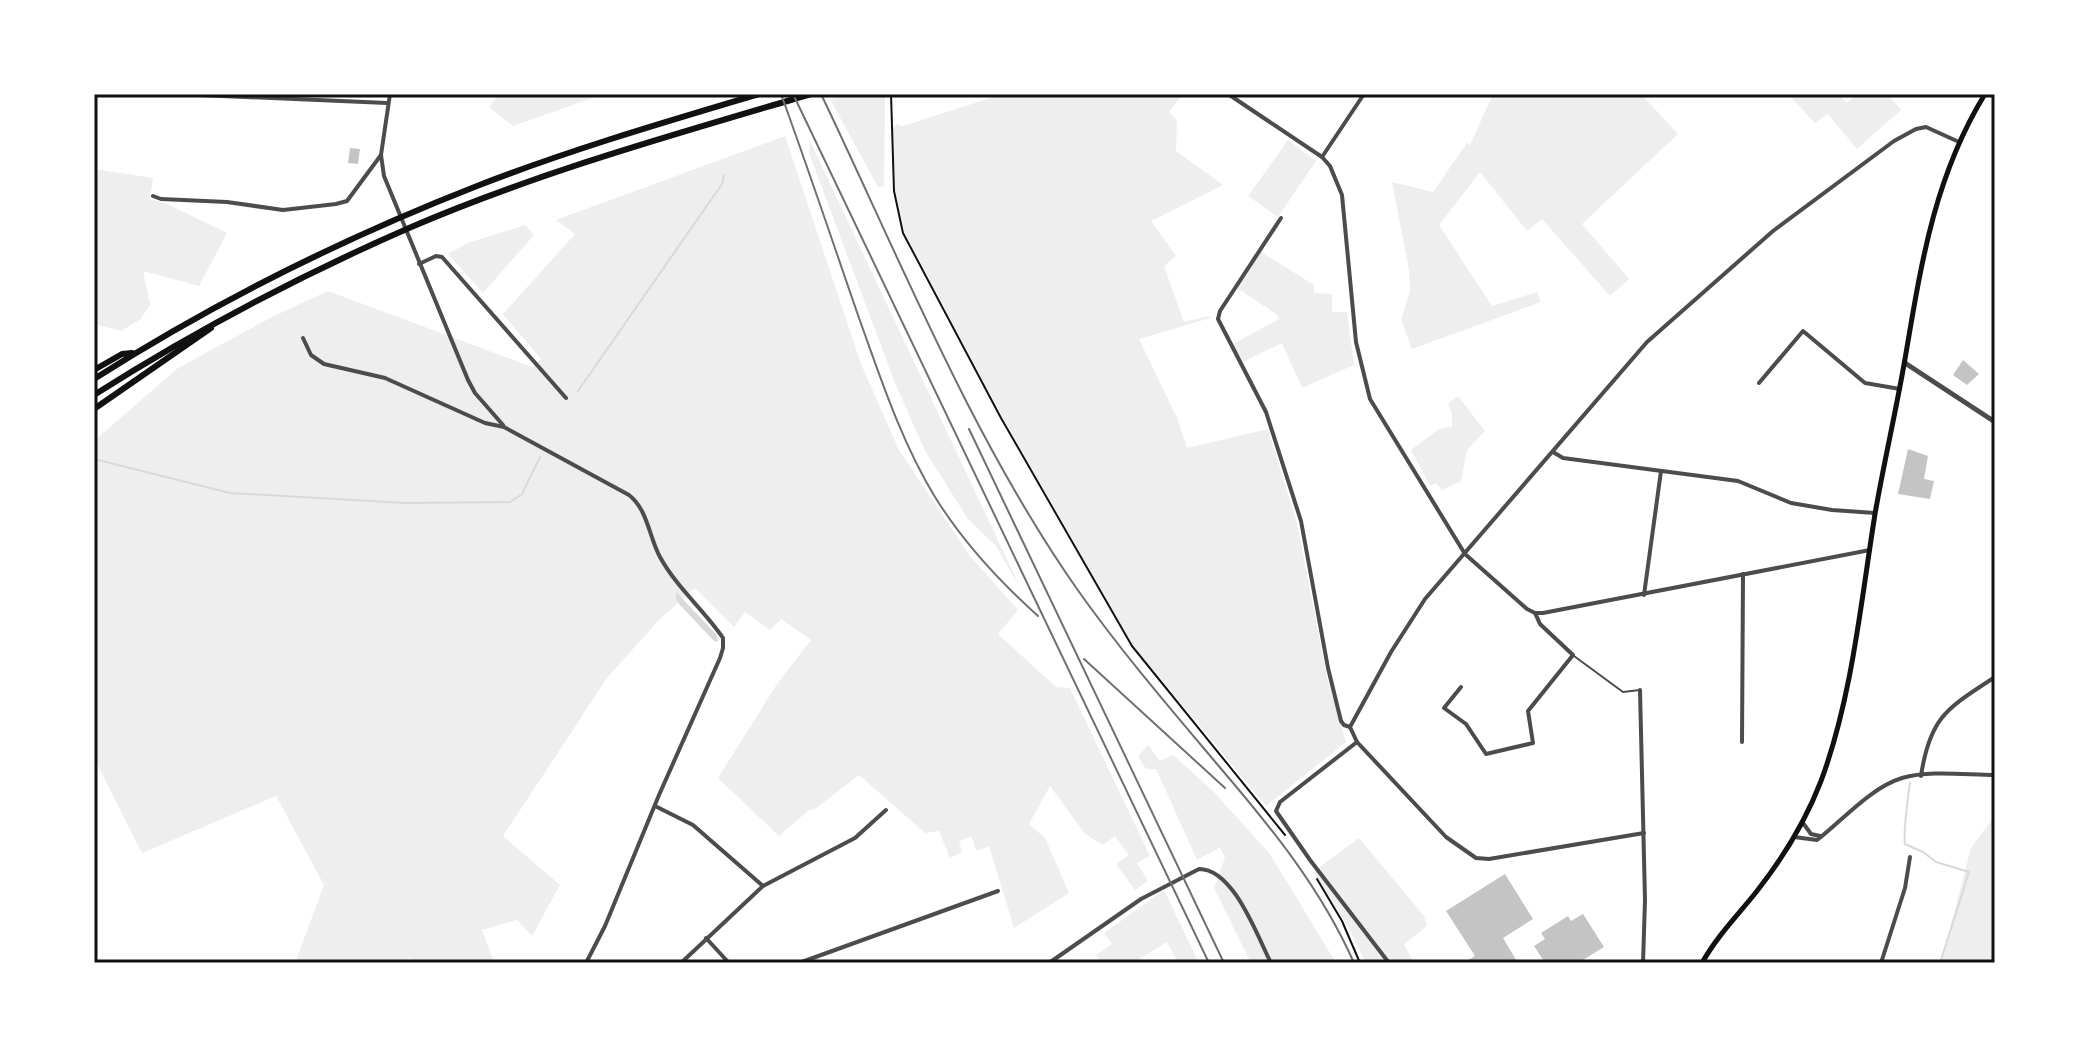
<svg xmlns="http://www.w3.org/2000/svg" width="2089" height="1057" font-family="'Space Grotesk',sans-serif">
	<style>
		.green { fill: #eee }
		.water { fill: #d9d9d9 }
		.lines { fill: none; stroke-linecap: round; stroke-linejoin: round }
		.stream { stroke: #d9d9d9; stroke-width: 2 }
		.building { fill: #c4c4c4 }
		.path { stroke: #111; stroke-width: 2 }
		.service { stroke: #4c4c4c; stroke-width: 2 }
		.minor { stroke: #4c4c4c; stroke-width: 4 }
		.tertiary { stroke: #4c4c4c; stroke-width: 5 }
		.secondary { stroke: #111; stroke-width: 5 }
		.trunk { stroke: #111; stroke-width: 6 }
		.rail { stroke: #707070; stroke-width: 2 }
		.neatline { fill: none; stroke: #111; stroke-width: 3 }
	</style>
	<rect width="100%" height="100%" fill="#fff"/>
	<g class="green">
		<path d="M499,94H604L513,126L489,107Z"/>
		<path d="M848,94H885L884,186L878,187L830,99Z"/>
		<path d="M1003,94H1183L1169,112L1177,121L1176,151L1223,185L1151,221L1176,256L1164,266L1184,322L1209,316L1210,318L1139,339L1178,420L1187,448L1268,429L1297,523L1327,677L1346,742L1266,806L1133,645L1003,418L905,233L895,191L893,128L896,124L903,126Z"/>
		<path d="M1493,94H1641L1678,134L1582,224L1629,279L1610,296L1542,219L1527,231L1480,172L1439,225L1492,306L1537,292L1541,302L1412,349L1401,320L1410,291L1409,270L1392,182L1433,192L1467,143L1470,145Z"/>
		<path d="M1788,94H1839L1847,103L1858,94H1887L1901,110L1857,149L1828,114L1815,123Z"/>
		<path d="M785,136L861,364L899,450L970,556L1018,610L998,634L1056,687L1070,688L1150,856L1137,863L1148,881L1135,890L1116,864L1129,855L1115,836L1103,845L1085,834L1050,786L1029,824L1045,838L1069,893L1014,928L989,846L977,851L971,836L959,841L962,852L950,858L939,831L925,833L859,775L815,809L809,810L779,836L718,778L777,684L811,640L781,619L770,630L745,612L734,627L695,588L657,622L607,678L503,836L560,885L532,936L517,920L482,930L494,962L411,963L410,956L408,963H295L324,885L276,796L142,853L94,758V441L178,368L274,316L328,291L532,367L541,359L503,314L575,234L556,220Z"/>
		<path d="M1288,140L1316,161L1278,217L1248,196Z"/>
		<path d="M810,141L1021,589L995,545L968,519L925,451L895,383L809,153Z"/>
		<path d="M94,169L153,178L150,199L167,204L227,233L199,286L143,271L150,304L141,319L121,331L94,324Z"/>
		<path d="M525,225L534,235L483,293L448,254L468,243Z"/>
		<path d="M1261,252L1314,285V293L1332,294V312H1347L1354,365L1302,388L1282,343L1243,362L1233,344L1279,319L1276,314L1237,288Z"/>
		<path d="M1458,396L1485,431L1467,450L1461,481L1442,490L1436,483L1430,486L1411,450L1439,429L1452,427V414L1448,403Z"/>
		<path d="M1148,745L1160,761L1173,755L1213,791L1270,854L1336,963H1251L1214,888L1225,858L1220,847L1197,860L1156,769H1146L1138,756Z"/>
		<path d="M1995,815V963H1941L1971,848Z"/>
		<path d="M1359,838L1424,916L1427,926L1404,944L1414,963H1366L1346,923L1313,872Z"/>
		<path d="M1164,890L1199,963H1178L1167,942L1136,961L1137,963H1102L1096,955L1112,944L1104,933Z"/>
	</g>
	<path class="water" d="M676,592L717,635L718,642L714,641L679,604L676,598Z"/>
	<g class="lines">
		<g class="stream">
			<path d="M578,391L722,184L724,175"/>
			<path d="M94,459L230,493L405,503L510,502L522,494L540,457"/>
			<path d="M1910,783C1908,795 1903,836 1905,844L1923,852L1936,862L1969,872L1940,963"/>
		</g>
	</g>
	<g class="building">
		<path d="M350,148L360,149L358,164L348,163Z"/>
		<path d="M1963,360L1979,374L1967,385L1953,375Z"/>
		<path d="M1908,449L1928,456L1924,479L1934,481L1930,499L1898,494Z"/>
		<path d="M1505,874L1533,919L1503,938L1518,963H1463L1475,956L1446,911Z"/>
		<path d="M1583,914L1604,947L1578,963H1545L1534,946L1545,939L1541,933L1568,916L1571,921Z"/>
	</g>
	<g class="lines">
		<g class="path">
			<path d="M891,94L894,191L903,233L1001,418L1132,646L1285,835"/>
			<path d="M1317,879L1342,921L1360,963"/>
		</g>
		<path class="service" d="M1574,656L1623,692L1640,690"/>
		<g class="minor">
			<path d="M176,94L387,103"/>
			<path d="M390,94L381,155L384,176L468,380L475,393L503,425"/>
			<path d="M1228,94L1322,157L1330,166L1342,195L1356,342L1370,399L1465,554L1527,609L1535,613H1543L1870,550"/>
			<path d="M1322,157L1364,94"/>
			<path d="M153,196L161,199L227,202L283,210L336,204L347,201L381,155"/>
			<path d="M1281,218L1220,311L1218,319L1266,412L1301,521L1328,668L1341,721L1344,725L1350,727"/>
			<path d="M419,264L436,256L442,257L566,398"/>
			<path d="M303,338L311,355L324,364L385,378L485,423L504,427L629,495C648,510 649,537 660,557C677,588 704,610 723,638V648L720,658L659,795L605,926L586,963"/>
			<path d="M1759,383L1803,331L1865,383L1900,389"/>
			<path d="M1553,452L1563,458L1738,481L1791,503L1832,510L1875,513"/>
			<path d="M1644,595L1661,471"/>
			<path d="M1461,687L1444,708L1466,724L1486,754L1533,743L1528,711L1573,655L1540,624L1535,613"/>
			<path d="M1640,690L1645,900L1643,963"/>
			<path d="M1357,742L1280,802L1276,811L1310,860L1389,963"/>
			<path d="M1742,742L1743,574"/>
			<path d="M1921,776C1930,716 1948,708 1995,677"/>
			<path d="M655,806L693,825L763,886"/>
			<path d="M1803,823L1811,834L1820,836"/>
			<path d="M1644,833L1489,859L1476,858L1446,837L1357,742L1350,727L1391,652L1425,599L1647,342L1773,231L1894,141L1916,129L1926,127L1959,142"/>
			<path d="M1794,837L1817,840C1843,820 1870,788 1902,778C1930,770 1966,775 1995,775"/>
			<path d="M706,938L729,963"/>
			<path d="M681,963L763,886L855,838L886,810"/>
			<path d="M799,963L998,891"/>
			<path d="M1049,963L1141,899L1199,869C1234,869 1257,936 1271,963"/>
			<path d="M1881,963L1905,888L1910,857"/>
		</g>
		<path class="tertiary" d="M1905,363L1995,422"/>
		<path class="secondary" d="M1702,963C1717,936 1738,915 1757,891C1783,858 1806,820 1821,781C1852,698 1861,601 1875,514C1884,462 1896,411 1905,359C1921,265 1934,177 1985,94"/>
		<g class="trunk">
			<path d="M94,370L122,354L132,353"/>
			<path d="M94,379C215,302 344,238 477,186C569,150 665,122 759,94"/>
			<path d="M94,395C195,331 299,276 409,228C539,172 676,134 811,94"/>
			<path d="M94,409L211,328"/>
		</g>
		<g class="rail">
			<path d="M781,94C808,168 833,243 859,318C881,379 901,441 935,497C963,542 999,581 1038,616"/>
			<path d="M793,94L1209,963"/>
			<path d="M821,94C900,259 972,439 1077,589C1120,650 1169,707 1217,764C1270,826 1321,888 1354,963"/>
			<path d="M969,429L1224,963"/>
			<path d="M1084,659L1225,788"/>
		</g>
	</g>
	<rect width="2089" height="1057" fill="none" stroke="#ffffff" stroke-width="192"/>
	<rect x="96" y="96" width="1897" height="865" class="neatline"/>
</svg>
